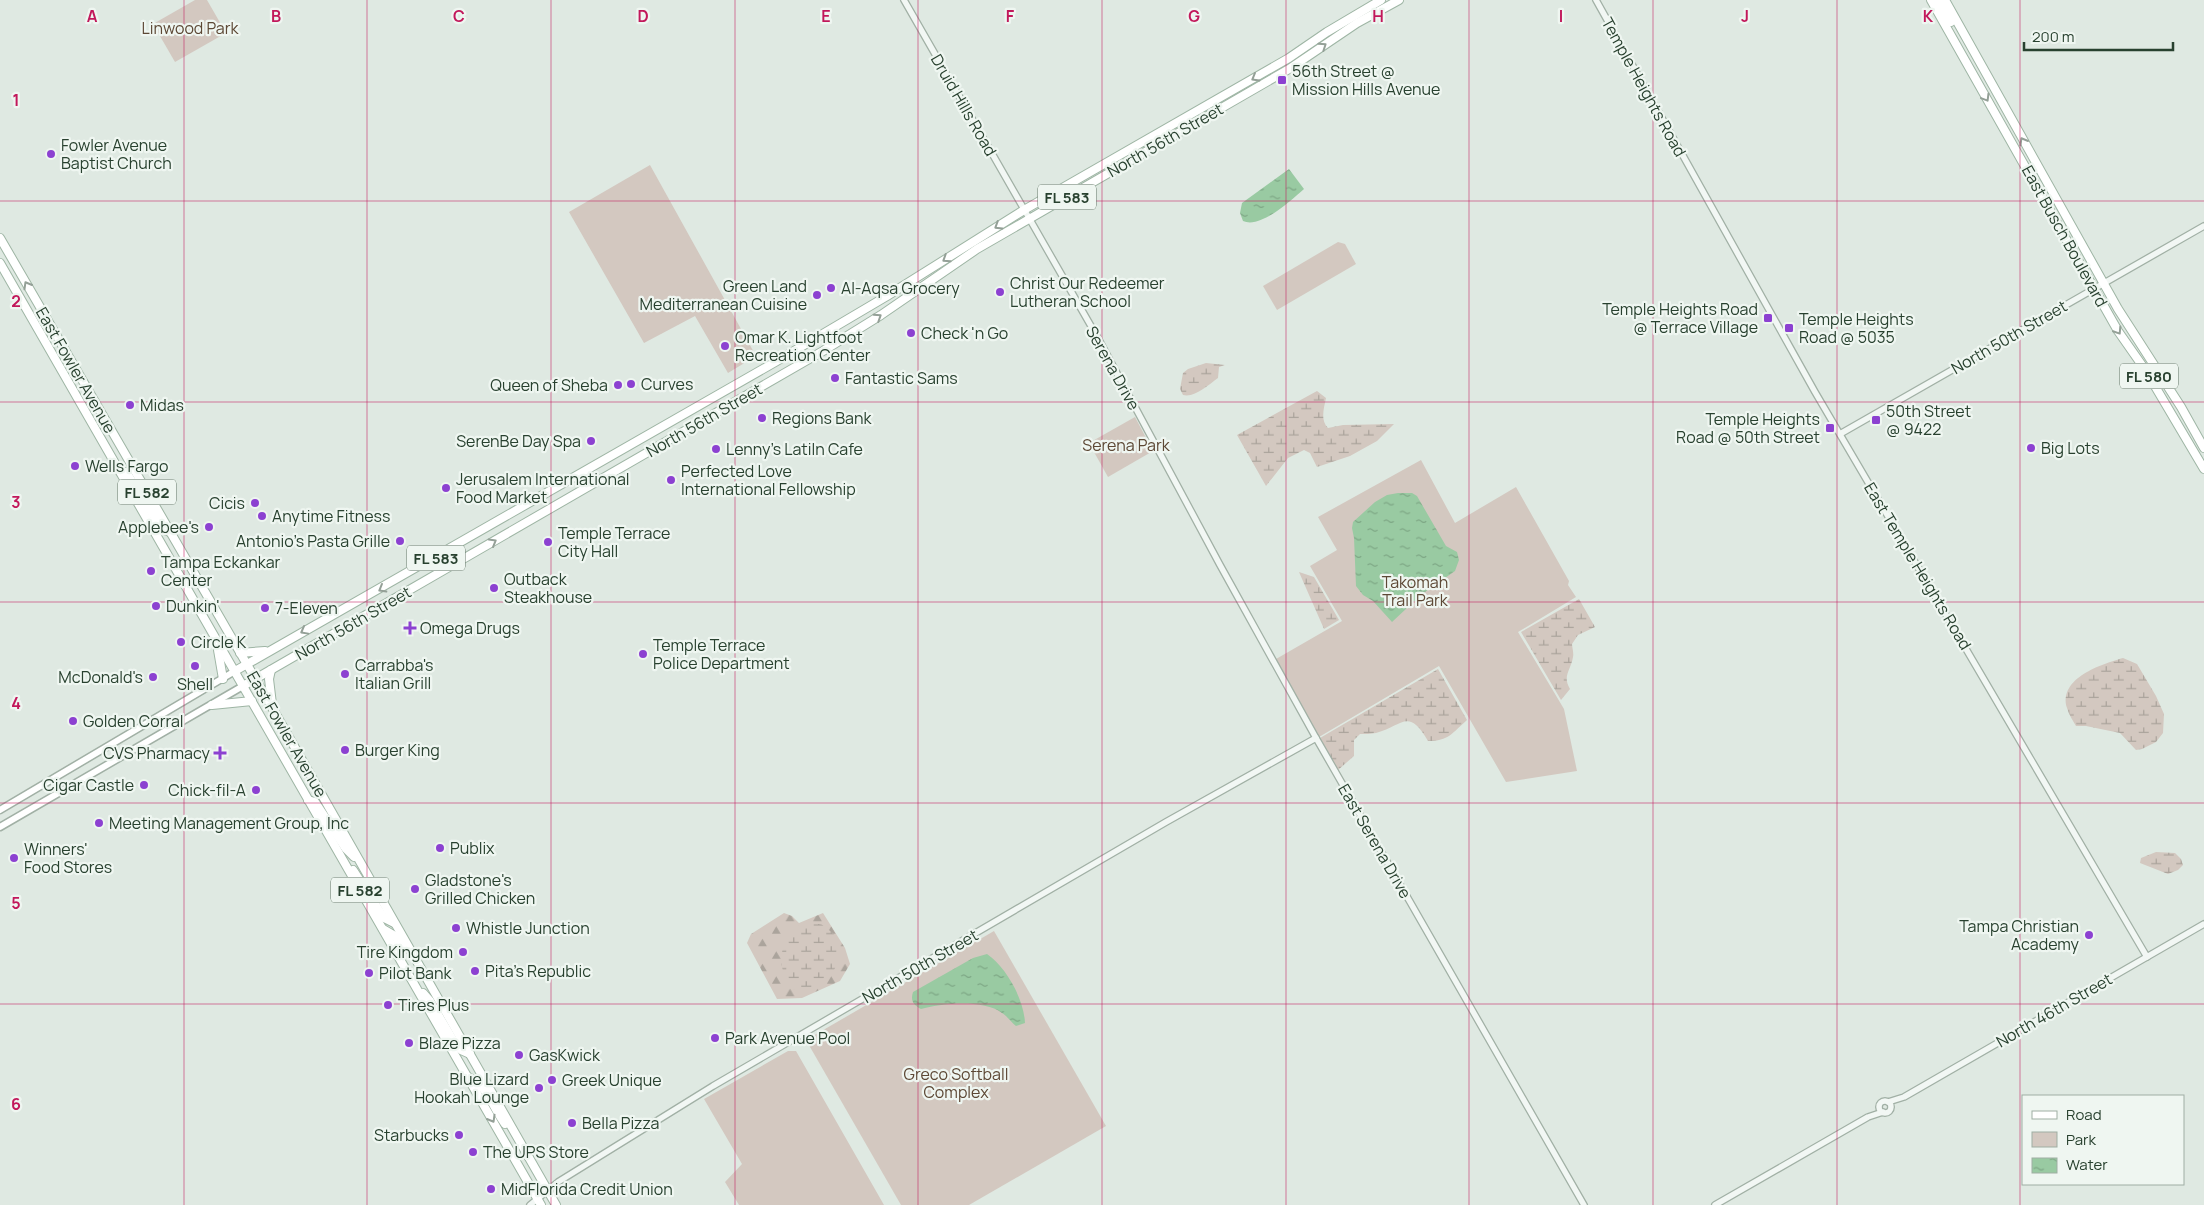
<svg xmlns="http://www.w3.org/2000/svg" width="2204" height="1205" font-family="Manrope,sans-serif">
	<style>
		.forest { fill: url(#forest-firs) }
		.wetland { fill: url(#wetland-marsh) }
		.park { fill: #d3c8c0 }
		.water { fill: url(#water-ripples) }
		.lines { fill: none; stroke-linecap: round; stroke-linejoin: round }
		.tertiary-casing { stroke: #a1b0a5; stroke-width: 8 }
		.secondary-casing { stroke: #a1b0a5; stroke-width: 9 }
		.primary-casing { stroke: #9eb5a4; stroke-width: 10 }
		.tertiary { stroke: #f2f7f4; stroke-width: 5.5 }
		.secondary { stroke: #fff; stroke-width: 6 }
		.primary { stroke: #fff; stroke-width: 8 }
		.oneway { stroke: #94a097 }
		.grid { fill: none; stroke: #c2185b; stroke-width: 1; stroke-opacity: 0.55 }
		.poi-dot { fill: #8c41d1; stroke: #eff6f1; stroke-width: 2 }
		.labels { text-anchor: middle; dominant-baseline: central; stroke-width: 4.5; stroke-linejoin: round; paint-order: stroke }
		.shield { fill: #eff6f1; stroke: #647769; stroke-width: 1 }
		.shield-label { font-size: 15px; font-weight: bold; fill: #28412f }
		.park-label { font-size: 16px; fill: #5d4835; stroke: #eff6f1 }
		.poi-label { font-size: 16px; fill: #28412f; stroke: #eff6f1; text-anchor: start }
		.street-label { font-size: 16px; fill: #28412f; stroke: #eff6f1 }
		.grid-label { font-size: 16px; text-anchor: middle; font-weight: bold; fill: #c2185b; stroke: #eff6f1; stroke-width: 4.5; stroke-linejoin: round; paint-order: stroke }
	</style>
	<defs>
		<pattern id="forest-firs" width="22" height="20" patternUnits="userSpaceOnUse" patternTransform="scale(1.25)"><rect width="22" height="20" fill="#d3c8c0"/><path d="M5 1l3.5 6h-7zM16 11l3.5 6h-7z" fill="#aba49c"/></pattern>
		<pattern id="wetland-marsh" width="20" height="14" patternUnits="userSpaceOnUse" patternTransform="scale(1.25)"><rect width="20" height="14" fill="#d3c8c0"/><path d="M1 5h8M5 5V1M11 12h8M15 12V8" fill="none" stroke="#aba49c"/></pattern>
		<pattern id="water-ripples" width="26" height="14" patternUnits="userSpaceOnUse" patternTransform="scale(1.25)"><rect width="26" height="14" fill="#99caa2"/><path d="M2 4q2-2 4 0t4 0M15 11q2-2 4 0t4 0" fill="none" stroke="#7da684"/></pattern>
	</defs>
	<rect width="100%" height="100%" fill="#dfe9e2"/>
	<path class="forest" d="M784,913L792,916L799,923L823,913L845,948L850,964L840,981L802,998L777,999L747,943L751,934Z"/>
	<g class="wetland">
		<path d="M1206,363L1225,365L1219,367L1218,378C1208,385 1195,398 1183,395L1180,389L1183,373L1188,369Z"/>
		<path d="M1317,391L1326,398C1324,408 1320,420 1328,428L1343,425L1394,424L1377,441L1350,456L1317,467L1310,453L1304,450L1288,458L1266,486L1237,435Z"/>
		<path d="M1299,572L1314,577L1339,620L1324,629Z"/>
		<path d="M1579,599L1595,627L1578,635L1572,644C1572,647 1574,653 1573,657C1571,670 1562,676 1570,689L1561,700L1521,632Z"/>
		<path d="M2123,658L2137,664L2156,696L2164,714L2163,733L2156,742L2142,749L2136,750L2120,733L2086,726H2076C2073,721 2069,715 2067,708C2058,678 2102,664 2123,658Z"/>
		<path d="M1438,669L1467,720C1452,733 1449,741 1428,741C1408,707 1403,726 1376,733C1371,734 1365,734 1360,734L1354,740V756L1338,770L1320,738Z"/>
		<path d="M2156,852L2175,853L2181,859L2183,865L2178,870L2168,874L2140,863L2141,858Z"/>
		<path d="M801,924H821C826,928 833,932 836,937C846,958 831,984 809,990C805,992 798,990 793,989C775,967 778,942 801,924Z"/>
	</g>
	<g class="park">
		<path d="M195,0H207L226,33L175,62L153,24Z"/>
		<path d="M650,165L756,356L728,373L695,316L644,343L569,212Z"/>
		<path d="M1338,242L1345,244L1356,264L1277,310L1263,286Z"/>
		<path d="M1135,417L1153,451L1108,477L1089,443Z"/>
		<path d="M1421,460L1455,523L1516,487L1569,581L1568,585L1576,597L1518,632L1564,709L1577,771L1506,782L1439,666L1319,737L1276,659L1342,621L1310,566L1337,550L1318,517Z"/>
		<path d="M994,931L1106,1126L969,1205H901L806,1040Z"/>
		<path d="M788,1051H796L884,1205H739L725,1182L742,1164L704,1099Z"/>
	</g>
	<g class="water">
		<path d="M1289,169L1304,189C1291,200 1261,229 1243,221L1240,213L1242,203Z"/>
		<path d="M1398,493H1412L1417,496L1446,546L1457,552L1459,560L1455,571L1422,594L1392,622L1373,601L1363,595L1356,586L1354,538L1352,528L1353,522L1375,502L1387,495Z"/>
		<path d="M987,954C1006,967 1024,999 1025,1023L1016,1026C1011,1022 1007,1016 1002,1013C984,999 941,1003 921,1009C914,1005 910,1001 913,992L973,958Z"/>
	</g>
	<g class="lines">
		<defs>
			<g id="tertiary">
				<path d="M904,0L1099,340L1220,565L1316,738L1584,1205"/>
				<path d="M1596,0L1815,392L2147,957"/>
				<path d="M1840,434L2204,226"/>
				<circle cx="1885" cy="1107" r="6"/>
				<path d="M1888,1102L1904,1097L2204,924"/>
				<path d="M530,1205L558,1182L713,1086L1166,822L1316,738"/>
				<path d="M1715,1205L1868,1117L1883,1112"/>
			</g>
			<g id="secondary">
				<path d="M0,810L235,671"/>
				<path d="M0,827L243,686"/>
			</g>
			<g id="primary">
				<path d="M1931,0L2118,331L2146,371L2204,469"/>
				<path d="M1938,0L1951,22"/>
				<path d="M1945,0L2118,309L2181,407L2204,448"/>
				<path d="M0,238L274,711L556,1205"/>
				<path d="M0,263L541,1205"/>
				<path d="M122,472H126L162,529L170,532"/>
				<path d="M218,650L223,679"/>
				<path d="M240,653L265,651"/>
				<path d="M271,670L269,679L272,704"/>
				<path d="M235,671L777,361L887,296L1024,210L1289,58L1327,32L1381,0"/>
				<path d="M243,686L823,351L881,315L977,249L1289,69L1357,23L1399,0"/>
				<path d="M212,705L252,701"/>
				<path d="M308,800L315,802L346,849L354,857"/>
				<path d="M353,870L384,918L394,923"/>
				<path d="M383,929L395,936L403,950"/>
				<path d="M423,993L430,1001L456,1045L461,1050L470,1054"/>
				<path d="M468,1077C487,1085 493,1108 505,1124"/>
			</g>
		</defs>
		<use href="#tertiary" class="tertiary-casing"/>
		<use href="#secondary" class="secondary-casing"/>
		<use href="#primary" class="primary-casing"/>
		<use href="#tertiary" class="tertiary"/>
		<use href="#secondary" class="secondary"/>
		<use href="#primary" class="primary"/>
	</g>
	<defs><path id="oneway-chevron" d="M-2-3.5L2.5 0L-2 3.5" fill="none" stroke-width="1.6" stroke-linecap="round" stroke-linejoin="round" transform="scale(1.25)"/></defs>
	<g class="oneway">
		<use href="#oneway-chevron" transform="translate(1323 46) rotate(-34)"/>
		<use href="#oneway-chevron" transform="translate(1255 78) rotate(150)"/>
		<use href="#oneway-chevron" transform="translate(1986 98) rotate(59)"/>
		<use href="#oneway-chevron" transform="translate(2023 141) rotate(-120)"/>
		<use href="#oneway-chevron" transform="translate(998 226) rotate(148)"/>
		<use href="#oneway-chevron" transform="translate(946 259) rotate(147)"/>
		<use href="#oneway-chevron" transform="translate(27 285) rotate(-120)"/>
		<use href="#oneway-chevron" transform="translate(878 317) rotate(-33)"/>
		<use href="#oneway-chevron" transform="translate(2118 331) rotate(57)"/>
		<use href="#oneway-chevron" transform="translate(493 542) rotate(-30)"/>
		<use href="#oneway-chevron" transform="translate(382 589) rotate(150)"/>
		<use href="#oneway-chevron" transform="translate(304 631) rotate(151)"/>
		<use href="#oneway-chevron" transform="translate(492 1119) rotate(60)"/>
	</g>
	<path class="grid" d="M184,0V1205M367,0V1205M551,0V1205M735,0V1205M918,0V1205M1102,0V1205M1286,0V1205M1469,0V1205M1653,0V1205M1837,0V1205M2020,0V1205M0,201H2204M0,402H2204M0,602H2204M0,803H2204M0,1004H2204"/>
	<g class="poi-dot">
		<rect x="1277" y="75" width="10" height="10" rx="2.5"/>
		<circle cx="51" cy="154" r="5"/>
		<circle cx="831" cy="288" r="5"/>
		<circle cx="1000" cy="292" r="5"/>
		<circle cx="817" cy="295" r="5"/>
		<rect x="1763" y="313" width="10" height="10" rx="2.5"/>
		<rect x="1784" y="323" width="10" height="10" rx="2.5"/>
		<circle cx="911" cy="333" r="5"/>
		<circle cx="725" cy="346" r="5"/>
		<circle cx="835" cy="378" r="5"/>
		<circle cx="631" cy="384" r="5"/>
		<circle cx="618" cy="385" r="5"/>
		<circle cx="130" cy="405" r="5"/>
		<circle cx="762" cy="418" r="5"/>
		<rect x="1871" y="415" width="10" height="10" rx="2.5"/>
		<rect x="1825" y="423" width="10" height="10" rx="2.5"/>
		<circle cx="591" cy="441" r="5"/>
		<circle cx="2031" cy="448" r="5"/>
		<circle cx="716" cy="449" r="5"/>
		<circle cx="75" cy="466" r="5"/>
		<circle cx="671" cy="480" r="5"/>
		<circle cx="446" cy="488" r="5"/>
		<circle cx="255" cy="503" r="5"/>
		<circle cx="262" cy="516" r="5"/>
		<circle cx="209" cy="527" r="5"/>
		<circle cx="400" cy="541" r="5"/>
		<circle cx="548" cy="542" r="5"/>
		<circle cx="151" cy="571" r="5"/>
		<circle cx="494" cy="588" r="5"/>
		<circle cx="156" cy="606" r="5"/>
		<circle cx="265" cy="608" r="5"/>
		<path d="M407.5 620.5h5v5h5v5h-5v5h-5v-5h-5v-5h5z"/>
		<circle cx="181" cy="642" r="5"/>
		<circle cx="643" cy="654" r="5"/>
		<circle cx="195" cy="666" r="5"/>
		<circle cx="345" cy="674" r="5"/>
		<circle cx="153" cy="677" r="5"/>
		<circle cx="73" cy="721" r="5"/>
		<circle cx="345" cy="750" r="5"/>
		<path d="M217.5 745.5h5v5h5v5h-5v5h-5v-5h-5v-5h5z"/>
		<circle cx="144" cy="785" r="5"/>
		<circle cx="256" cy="790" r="5"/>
		<circle cx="99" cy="823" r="5"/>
		<circle cx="440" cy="848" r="5"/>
		<circle cx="14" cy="858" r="5"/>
		<circle cx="415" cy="889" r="5"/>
		<circle cx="456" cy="928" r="5"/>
		<circle cx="2089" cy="935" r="5"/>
		<circle cx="463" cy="952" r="5"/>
		<circle cx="475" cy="971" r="5"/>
		<circle cx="369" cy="973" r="5"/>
		<circle cx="388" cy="1005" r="5"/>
		<circle cx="715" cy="1038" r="5"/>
		<circle cx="409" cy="1043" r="5"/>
		<circle cx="519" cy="1055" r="5"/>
		<circle cx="552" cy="1080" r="5"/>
		<circle cx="539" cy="1088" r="5"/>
		<circle cx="572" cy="1123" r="5"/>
		<circle cx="459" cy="1135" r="5"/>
		<circle cx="473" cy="1152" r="5"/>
		<circle cx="491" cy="1189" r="5"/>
	</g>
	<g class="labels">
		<g class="shield">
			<rect x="1038" y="184.5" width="58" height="25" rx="4"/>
			<rect x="2120" y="363.5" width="58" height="25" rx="4"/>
			<rect x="118" y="479.5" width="58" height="25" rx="4"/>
			<rect x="407" y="545.5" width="58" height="25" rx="4"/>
			<rect x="331" y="877.5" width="58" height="25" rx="4"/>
		</g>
		<g class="shield-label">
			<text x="1067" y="197">FL 583</text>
			<text x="2149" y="376">FL 580</text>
			<text x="147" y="492">FL 582</text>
			<text x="436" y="558">FL 583</text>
			<text x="360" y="890">FL 582</text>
		</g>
		<g class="park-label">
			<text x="190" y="28">Linwood Park</text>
			<text x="1126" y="445">Serena Park</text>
			<text x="1415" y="582">Takomah<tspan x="1415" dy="18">Trail Park</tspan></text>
			<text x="956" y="1074">Greco Softball<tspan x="956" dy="18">Complex</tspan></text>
		</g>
		<g class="poi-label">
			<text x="1292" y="71">56th Street @<tspan x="1292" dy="18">Mission Hills Avenue</tspan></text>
			<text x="61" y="145">Fowler Avenue<tspan x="61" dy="18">Baptist Church</tspan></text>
			<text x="1010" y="283">Christ Our Redeemer<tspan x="1010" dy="18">Lutheran School</tspan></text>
			<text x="807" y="286" text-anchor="end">Green Land<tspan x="807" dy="18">Mediterranean Cuisine</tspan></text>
			<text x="841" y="288">Al-Aqsa Grocery</text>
			<text x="1758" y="309" text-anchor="end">Temple Heights Road<tspan x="1758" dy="18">@ Terrace Village</tspan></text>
			<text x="1799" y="319">Temple Heights<tspan x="1799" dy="18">Road @ 5035</tspan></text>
			<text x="921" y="333">Check 'n Go</text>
			<text x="735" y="337">Omar K. Lightfoot<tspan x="735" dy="18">Recreation Center</tspan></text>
			<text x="845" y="378">Fantastic Sams</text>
			<text x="641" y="384">Curves</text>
			<text x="608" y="385" text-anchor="end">Queen of Sheba</text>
			<text x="140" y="405">Midas</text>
			<text x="1886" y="411">50th Street<tspan x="1886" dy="18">@ 9422</tspan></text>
			<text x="772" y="418">Regions Bank</text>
			<text x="1820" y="419" text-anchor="end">Temple Heights<tspan x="1820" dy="18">Road @ 50th Street</tspan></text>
			<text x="581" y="441" text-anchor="end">SerenBe Day Spa</text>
			<text x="2041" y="448">Big Lots</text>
			<text x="726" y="449">Lenny's Latiln Cafe</text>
			<text x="85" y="466">Wells Fargo</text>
			<text x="681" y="471">Perfected Love<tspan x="681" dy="18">International Fellowship</tspan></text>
			<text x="456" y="479">Jerusalem International<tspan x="456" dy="18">Food Market</tspan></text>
			<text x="245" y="503" text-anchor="end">Cicis</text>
			<text x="272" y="516">Anytime Fitness</text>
			<text x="199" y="527" text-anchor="end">Applebee's</text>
			<text x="558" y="533">Temple Terrace<tspan x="558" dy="18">City Hall</tspan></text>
			<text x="390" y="541" text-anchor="end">Antonio's Pasta Grille</text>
			<text x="161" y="562">Tampa Eckankar<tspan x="161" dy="18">Center</tspan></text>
			<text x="504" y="579">Outback<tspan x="504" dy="18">Steakhouse</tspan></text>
			<text x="166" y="606">Dunkin'</text>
			<text x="275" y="608">7-Eleven</text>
			<text x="420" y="628">Omega Drugs</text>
			<text x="191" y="642">Circle K</text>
			<text x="653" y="645">Temple Terrace<tspan x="653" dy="18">Police Department</tspan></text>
			<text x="355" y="665">Carrabba's<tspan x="355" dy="18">Italian Grill</tspan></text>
			<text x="143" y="677" text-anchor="end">McDonald's</text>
			<text x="195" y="684" text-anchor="middle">Shell</text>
			<text x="83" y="721">Golden Corral</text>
			<text x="355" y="750">Burger King</text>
			<text x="210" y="753" text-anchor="end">CVS Pharmacy</text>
			<text x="134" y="785" text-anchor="end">Cigar Castle</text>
			<text x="246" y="790" text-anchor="end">Chick-fil-A</text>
			<text x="109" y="823">Meeting Management Group, Inc</text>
			<text x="450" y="848">Publix</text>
			<text x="24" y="849">Winners'<tspan x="24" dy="18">Food Stores</tspan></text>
			<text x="425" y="880">Gladstone's<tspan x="425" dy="18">Grilled Chicken</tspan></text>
			<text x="2079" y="926" text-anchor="end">Tampa Christian<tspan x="2079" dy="18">Academy</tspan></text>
			<text x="466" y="928">Whistle Junction</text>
			<text x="453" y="952" text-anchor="end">Tire Kingdom</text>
			<text x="485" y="971">Pita's Republic</text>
			<text x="379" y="973">Pilot Bank</text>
			<text x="398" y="1005">Tires Plus</text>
			<text x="725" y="1038">Park Avenue Pool</text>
			<text x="419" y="1043">Blaze Pizza</text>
			<text x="529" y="1055">GasKwick</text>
			<text x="529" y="1079" text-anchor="end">Blue Lizard<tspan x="529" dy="18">Hookah Lounge</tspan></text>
			<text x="562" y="1080">Greek Unique</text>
			<text x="582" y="1123">Bella Pizza</text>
			<text x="449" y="1135" text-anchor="end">Starbucks</text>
			<text x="483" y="1152">The UPS Store</text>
			<text x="501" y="1189">MidFlorida Credit Union</text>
		</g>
		<g class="street-label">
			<text transform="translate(1644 87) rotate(61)">Temple Heights Road</text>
			<text transform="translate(964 105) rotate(60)">Druid Hills Road</text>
			<text transform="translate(1165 140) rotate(-30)">North 56th Street</text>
			<text transform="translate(2065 236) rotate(61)">East Busch Boulevard</text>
			<text transform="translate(2009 337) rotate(-30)">North 50th Street</text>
			<text transform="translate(1113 368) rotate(61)">Serena Drive</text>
			<text transform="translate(76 370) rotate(60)">East Fowler Avenue</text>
			<text transform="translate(704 420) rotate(-30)">North 56th Street</text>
			<text transform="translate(1918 566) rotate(59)">East Temple Heights Road</text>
			<text transform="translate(353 623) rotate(-30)">North 56th Street</text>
			<text transform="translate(287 734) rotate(60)">East Fowler Avenue</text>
			<text transform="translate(1375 841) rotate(60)">East Serena Drive</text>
			<text transform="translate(920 966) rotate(-30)">North 50th Street</text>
			<text transform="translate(2054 1010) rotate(-30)">North 46th Street</text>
		</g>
	</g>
	<g class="grid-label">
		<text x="92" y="22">A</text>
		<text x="276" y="22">B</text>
		<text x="459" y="22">C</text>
		<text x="643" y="22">D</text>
		<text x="826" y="22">E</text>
		<text x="1010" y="22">F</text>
		<text x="1194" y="22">G</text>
		<text x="1378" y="22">H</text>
		<text x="1561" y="22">I</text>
		<text x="1745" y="22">J</text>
		<text x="1928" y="22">K</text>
		<text x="16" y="106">1</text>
		<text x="16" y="307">2</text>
		<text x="16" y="508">3</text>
		<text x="16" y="709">4</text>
		<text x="16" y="909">5</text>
		<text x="16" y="1110">6</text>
	</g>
	<rect x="2022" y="1095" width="162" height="90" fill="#eff6f1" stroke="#9faea3"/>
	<rect x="2032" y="1111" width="25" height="8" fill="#ffffff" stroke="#9faea3"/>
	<text x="2066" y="1120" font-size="15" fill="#28412f">Road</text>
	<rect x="2032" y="1132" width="25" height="15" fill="#d3c8c0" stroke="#9faea3"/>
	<text x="2066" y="1145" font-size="15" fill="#28412f">Park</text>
	<rect x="2032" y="1158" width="25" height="15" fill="url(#water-ripples)" stroke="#9faea3"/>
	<text x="2066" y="1170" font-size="15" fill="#28412f">Water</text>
	<path d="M2024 42v8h149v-8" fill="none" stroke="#28412f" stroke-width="2.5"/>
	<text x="2032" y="42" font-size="15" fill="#28412f" stroke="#eff6f1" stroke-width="4" paint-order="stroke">200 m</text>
</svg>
